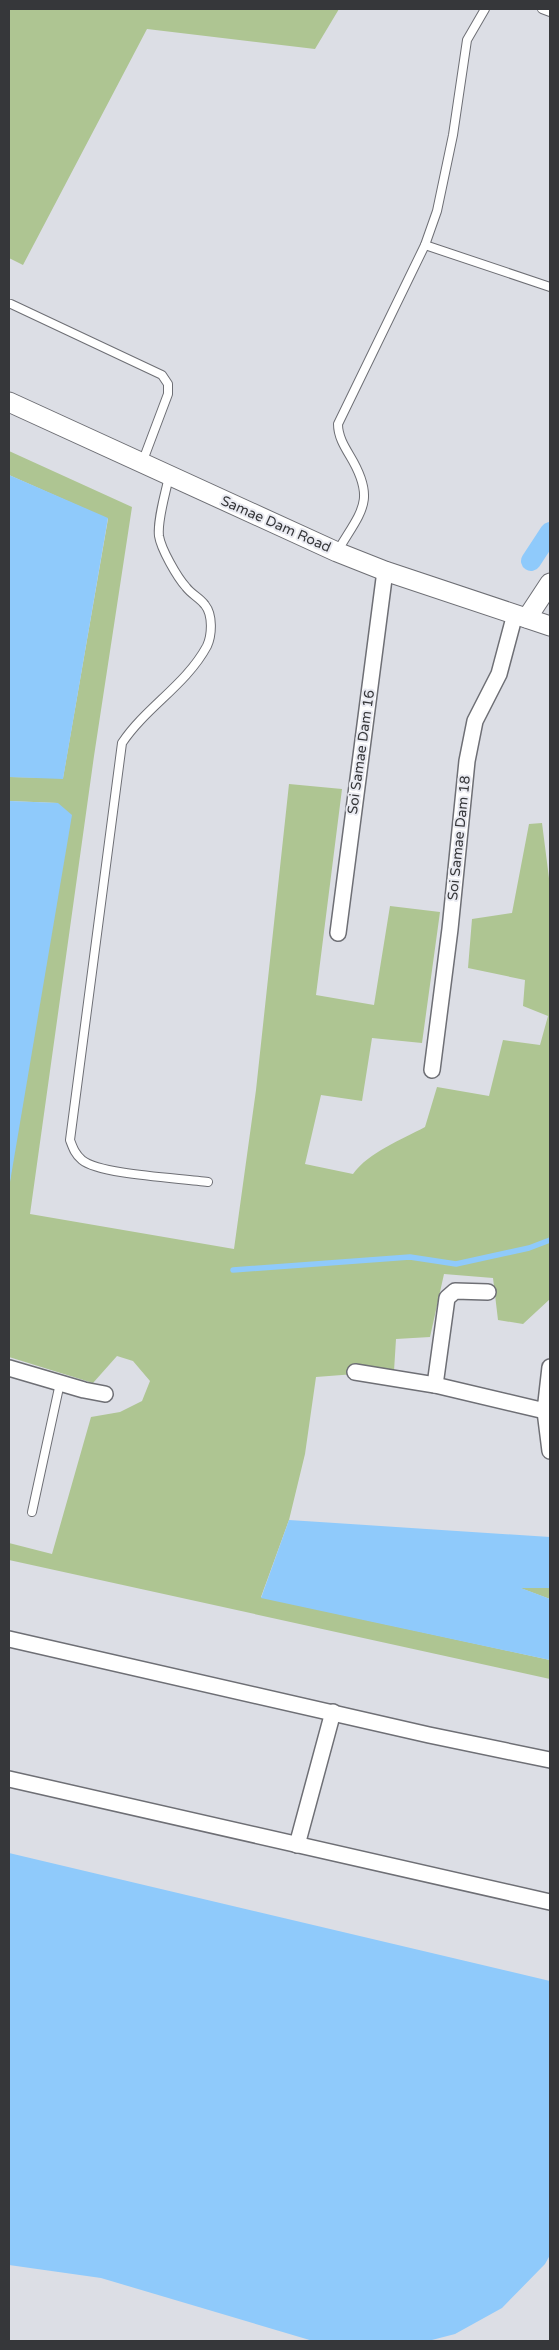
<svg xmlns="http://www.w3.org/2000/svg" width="559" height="2350" font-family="'Varela Round',sans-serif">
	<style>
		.green { fill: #aec592 }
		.water { fill: #8fcafb }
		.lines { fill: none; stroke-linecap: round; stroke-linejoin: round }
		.stream { stroke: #8fcafb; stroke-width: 5.5 }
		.canal { stroke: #8fcafb; stroke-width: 20 }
		.service-casing { stroke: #6e6f75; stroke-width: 10 }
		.minor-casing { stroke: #6e6f75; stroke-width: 18 }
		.tertiary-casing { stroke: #6e6f75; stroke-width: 21 }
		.service { stroke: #fff; stroke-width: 8 }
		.minor { stroke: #fff; stroke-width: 15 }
		.tertiary { stroke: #fff; stroke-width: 19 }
		.labels { text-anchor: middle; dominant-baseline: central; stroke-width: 4; stroke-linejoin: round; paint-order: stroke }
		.street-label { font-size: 14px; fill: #36373a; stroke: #eaebf2 }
	</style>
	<rect width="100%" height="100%" fill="#dcdee5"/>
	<g class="green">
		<path d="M9,9H339L315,49L147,29L23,265L9,258Z"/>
		<path d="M9,451L132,507L94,756L30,1214L234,1249L256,1090L289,784L342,789L316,995L374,1005L390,906L440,912L422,1043L372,1038L362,1101L321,1095L305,1164L353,1174C369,1152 401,1140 425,1127L437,1087L489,1096L503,1040L540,1045L548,1016L523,1006L525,980L468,968L472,919L512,913L529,824L542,823L550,886V1299L523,1324L498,1320L493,1278L444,1274L430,1337L396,1339L394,1371L316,1377L305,1454L289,1520L261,1597L550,1660V1679L9,1560V1543L52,1554L91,1417L120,1412L142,1401L150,1381L133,1361L117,1356L93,1383L9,1357V1188L58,803L9,801V777L63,778L108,519L9,475Z"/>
		<path d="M520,1588H550V1599Z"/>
	</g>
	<g class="water">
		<path d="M9,475L108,518L63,779L9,777Z"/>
		<path d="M9,801L58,803L72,815L9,1188Z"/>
		<path d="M289,1520L550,1537V1588H521L550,1599V1660L261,1598Z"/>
		<path d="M9,1853L550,1981V2255L545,2264L502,2308L455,2334L428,2341H313L101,2278L9,2265Z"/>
	</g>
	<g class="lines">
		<path class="stream" d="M233,1270L410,1257L456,1264L529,1248L550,1240"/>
		<path class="canal" d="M531,561L550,532"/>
		<defs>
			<g id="service">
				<path d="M542,9L550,12"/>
				<path d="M425,245L550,287"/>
				<path d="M11,304L162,375L168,384V394L142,463"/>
				<path d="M169,476C166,492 157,520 159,536C161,549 177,577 186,587C191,594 200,598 205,605C213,615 212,635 207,646C186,685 146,707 122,743L70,1140C73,1148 75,1154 82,1160C100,1175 182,1178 208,1182"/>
				<path d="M337,552C361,511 377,501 350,456C344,446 338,436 338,424L425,245L437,211L453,135L467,40L485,9"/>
				<path d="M32,1512L60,1383"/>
			</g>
			<g id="minor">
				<path d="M338,933L385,571"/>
				<path d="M432,1070L450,929L467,761L475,721L499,674L515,614"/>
				<path d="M9,1368L84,1390L105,1394"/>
				<path d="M355,1372L435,1385L545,1411L550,1367"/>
				<path d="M435,1385L447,1298L455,1291L488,1292"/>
				<path d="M545,1411L550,1451"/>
				<path d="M9,1639L429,1735L550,1760"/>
				<path d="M9,1779L550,1902"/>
				<path d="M297,1845L333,1712"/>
			</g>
			<g id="tertiary">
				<path d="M9,402L337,552L385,571L550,626"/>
				<path d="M527,618L550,583"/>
			</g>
		</defs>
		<use href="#service" class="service-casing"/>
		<use href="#minor" class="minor-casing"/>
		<use href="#tertiary" class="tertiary-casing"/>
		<use href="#service" class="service"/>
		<use href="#minor" class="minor"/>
		<use href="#tertiary" class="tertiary"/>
	</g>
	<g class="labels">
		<g class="street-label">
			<text transform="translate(276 524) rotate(24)">Samae Dam Road</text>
			<text transform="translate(361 752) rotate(-82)">Soi Samae Dam 16</text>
			<text transform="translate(459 838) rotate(-84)">Soi Samae Dam 18</text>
		</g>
	</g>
	<rect width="559" height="2350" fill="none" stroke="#36373a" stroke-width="20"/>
</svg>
